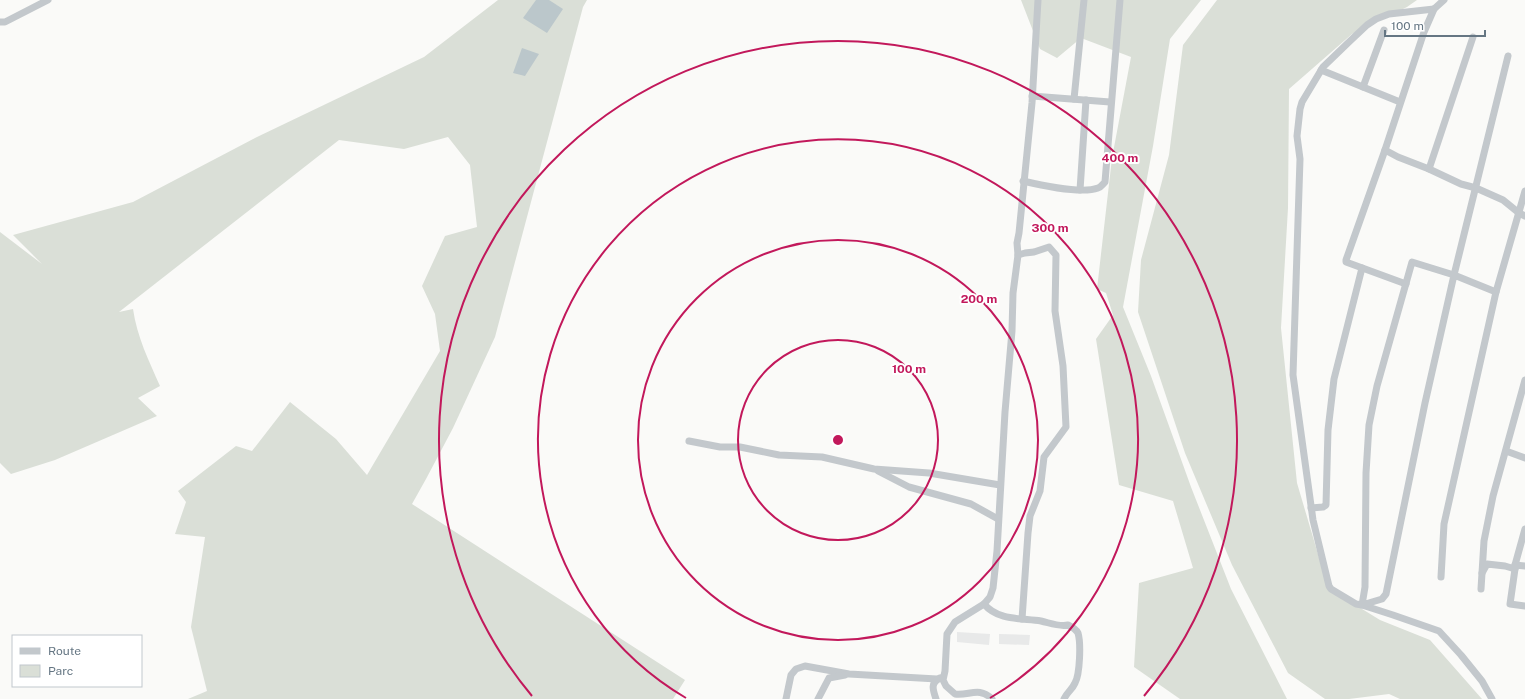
<svg xmlns="http://www.w3.org/2000/svg" width="1525" height="699" font-family="'Public Sans',sans-serif">
	<style>
		.built { fill: #e8e9e9 }
		.green { fill: #dadfd7 }
		.water { fill: #bbc7cb }
		.lines { fill: none; stroke-linecap: round; stroke-linejoin: round }
		.minor { stroke: #c3c8cc; stroke-width: 7 }
		.ring { fill: none; stroke: #c2185b; stroke-width: 2 }
		.centre { fill: #c2185b; stroke: #fff; stroke-width: 2 }
		.ring-label { font-size: 12px; text-anchor: middle; font-weight: bold; fill: #c2185b; stroke: #fff; stroke-width: 4; stroke-linejoin: round; paint-order: stroke }
	</style>
	<rect width="100%" height="100%" fill="#fafaf8"/>
	<g class="built">
		<path d="M957,632L990,634L989,645L957,642Z"/>
		<path d="M999,634L1030,635L1029,645L999,644Z"/>
	</g>
	<g class="green">
		<path d="M498,0H587L583,7L495,337L453,428L426,479L412,504L685,680L673,699H188L207,691L191,627L205,537L175,534L186,502L178,491L236,446L252,451L290,402L336,439L367,475L440,351L435,314L422,286L445,236L477,227L470,165L448,137L404,149L339,140L119,312L133,309C137,337 149,361 160,386L138,398L157,416L55,460L11,474L0,463V232L42,264L13,235L133,202L257,137L424,57Z"/>
		<path d="M1021,0H1201L1170,39L1153,146L1123,307L1151,376L1191,487L1231,589L1287,699H1180L1134,667L1139,583L1193,568L1173,501L1119,485L1096,339L1113,315L1106,293L1097,289L1112,158L1131,57L1081,38L1057,58L1040,49Z"/>
		<path d="M1217,0H1417L1407,7L1352,34L1289,89L1288,208L1281,328L1297,483L1328,588L1380,620L1430,640L1482,699H1400L1389,694L1349,699H1325L1288,673L1232,565L1185,453L1138,312L1141,260L1169,155L1183,45Z"/>
	</g>
	<g class="water">
		<path d="M536,0H549L563,9L547,33L523,18Z"/>
		<path d="M522,48L539,54L525,76L513,73Z"/>
	</g>
	<g class="lines">
		<g class="minor">
			<path d="M1444,0L1434,9L1389,14L1376,19L1367,25L1350,41L1323,67L1302,102L1300,109L1297,136L1300,159L1293,375L1313,520L1329,586L1331,589L1356,604L1362,605L1393,615L1439,631L1461,655L1482,681L1492,699"/>
			<path d="M0,22H5L48,0"/>
			<path d="M1321,70L1400,102"/>
			<path d="M1363,87L1384,30"/>
			<path d="M1032,96L1110,102"/>
			<path d="M1074,99L1084,0"/>
			<path d="M1385,150L1398,157L1429,169L1461,184L1476,188L1503,200L1519,213L1525,216"/>
			<path d="M1429,169L1473,37"/>
			<path d="M1023,181C1040,185 1082,194 1098,188C1101,187 1103,184 1105,182L1120,0"/>
			<path d="M1080,190L1086,100"/>
			<path d="M1018,255L1025,253L1034,252L1049,247L1056,255L1055,311L1063,366L1066,427L1044,457L1040,491L1030,516L1028,533L1022,619"/>
			<path d="M1406,284L1346,262V260L1385,150L1424,32L1434,9"/>
			<path d="M1496,292L1454,275L1412,262L1377,386L1369,425L1366,473L1365,587L1362,605L1382,599L1386,594L1425,403L1454,275L1508,56"/>
			<path d="M689,441L720,447H740L779,455L822,457L874,469L929,473L1000,485"/>
			<path d="M1506,451L1525,458"/>
			<path d="M878,471L909,487L971,504L998,519"/>
			<path d="M1311,508L1323,507L1326,505L1328,430L1334,379L1362,268"/>
			<path d="M1515,565L1525,529"/>
			<path d="M1515,569L1510,604L1525,606"/>
			<path d="M1482,573L1484,541L1493,496L1525,380"/>
			<path d="M1441,577L1444,524L1496,292L1525,191"/>
			<path d="M1481,589L1482,573L1487,564L1505,566L1515,569V565L1525,566"/>
			<path d="M984,604C998,621 1022,618 1041,621C1050,623 1059,627 1068,625C1072,627 1076,629 1078,633C1081,643 1080,674 1075,683C1072,690 1067,692 1064,699"/>
			<path d="M786,699L791,675L796,669L805,666L849,674L937,679"/>
			<path d="M818,699L829,678L845,675"/>
			<path d="M936,699C933,690 930,683 940,678"/>
			<path d="M992,699C979,686 969,696 955,694L946,686L943,680L945,671L947,634L955,622L984,604L990,597L993,588L997,551L1005,412L1012,331L1013,293L1018,255L1017,243L1019,233L1032,103L1038,0"/>
		</g>
	</g>
	<g class="ring">
		<circle cx="838" cy="440" r="100"/>
		<circle cx="838" cy="440" r="200"/>
		<path d="M686 698A300 300 0 1 1 990 698"/>
		<path d="M532 696A399 399 0 1 1 1144 696"/>
	</g>
	<circle cx="838" cy="440" r="6" class="centre"/>
	<g class="ring-label">
		<text x="1120" y="162">400 m</text>
		<text x="1050" y="232">300 m</text>
		<text x="979" y="303">200 m</text>
		<text x="909" y="373">100 m</text>
	</g>
	<rect x="12" y="635" width="130" height="52" fill="#ffffff" stroke="#c1c8cd"/>
	<rect x="20" y="648" width="20" height="6" fill="#c3c8cc" stroke="#c1c8cd"/>
	<text x="48" y="655" font-size="12" fill="#657683">Route</text>
	<rect x="20" y="665" width="20" height="12" fill="#dadfd7" stroke="#c1c8cd"/>
	<text x="48" y="675" font-size="12" fill="#657683">Parc</text>
	<path d="M1385 30v6h100v-6" fill="none" stroke="#657683" stroke-width="2"/>
	<text x="1391" y="30" font-size="12" fill="#657683" stroke="#ffffff" stroke-width="3" paint-order="stroke">100 m</text>
</svg>
